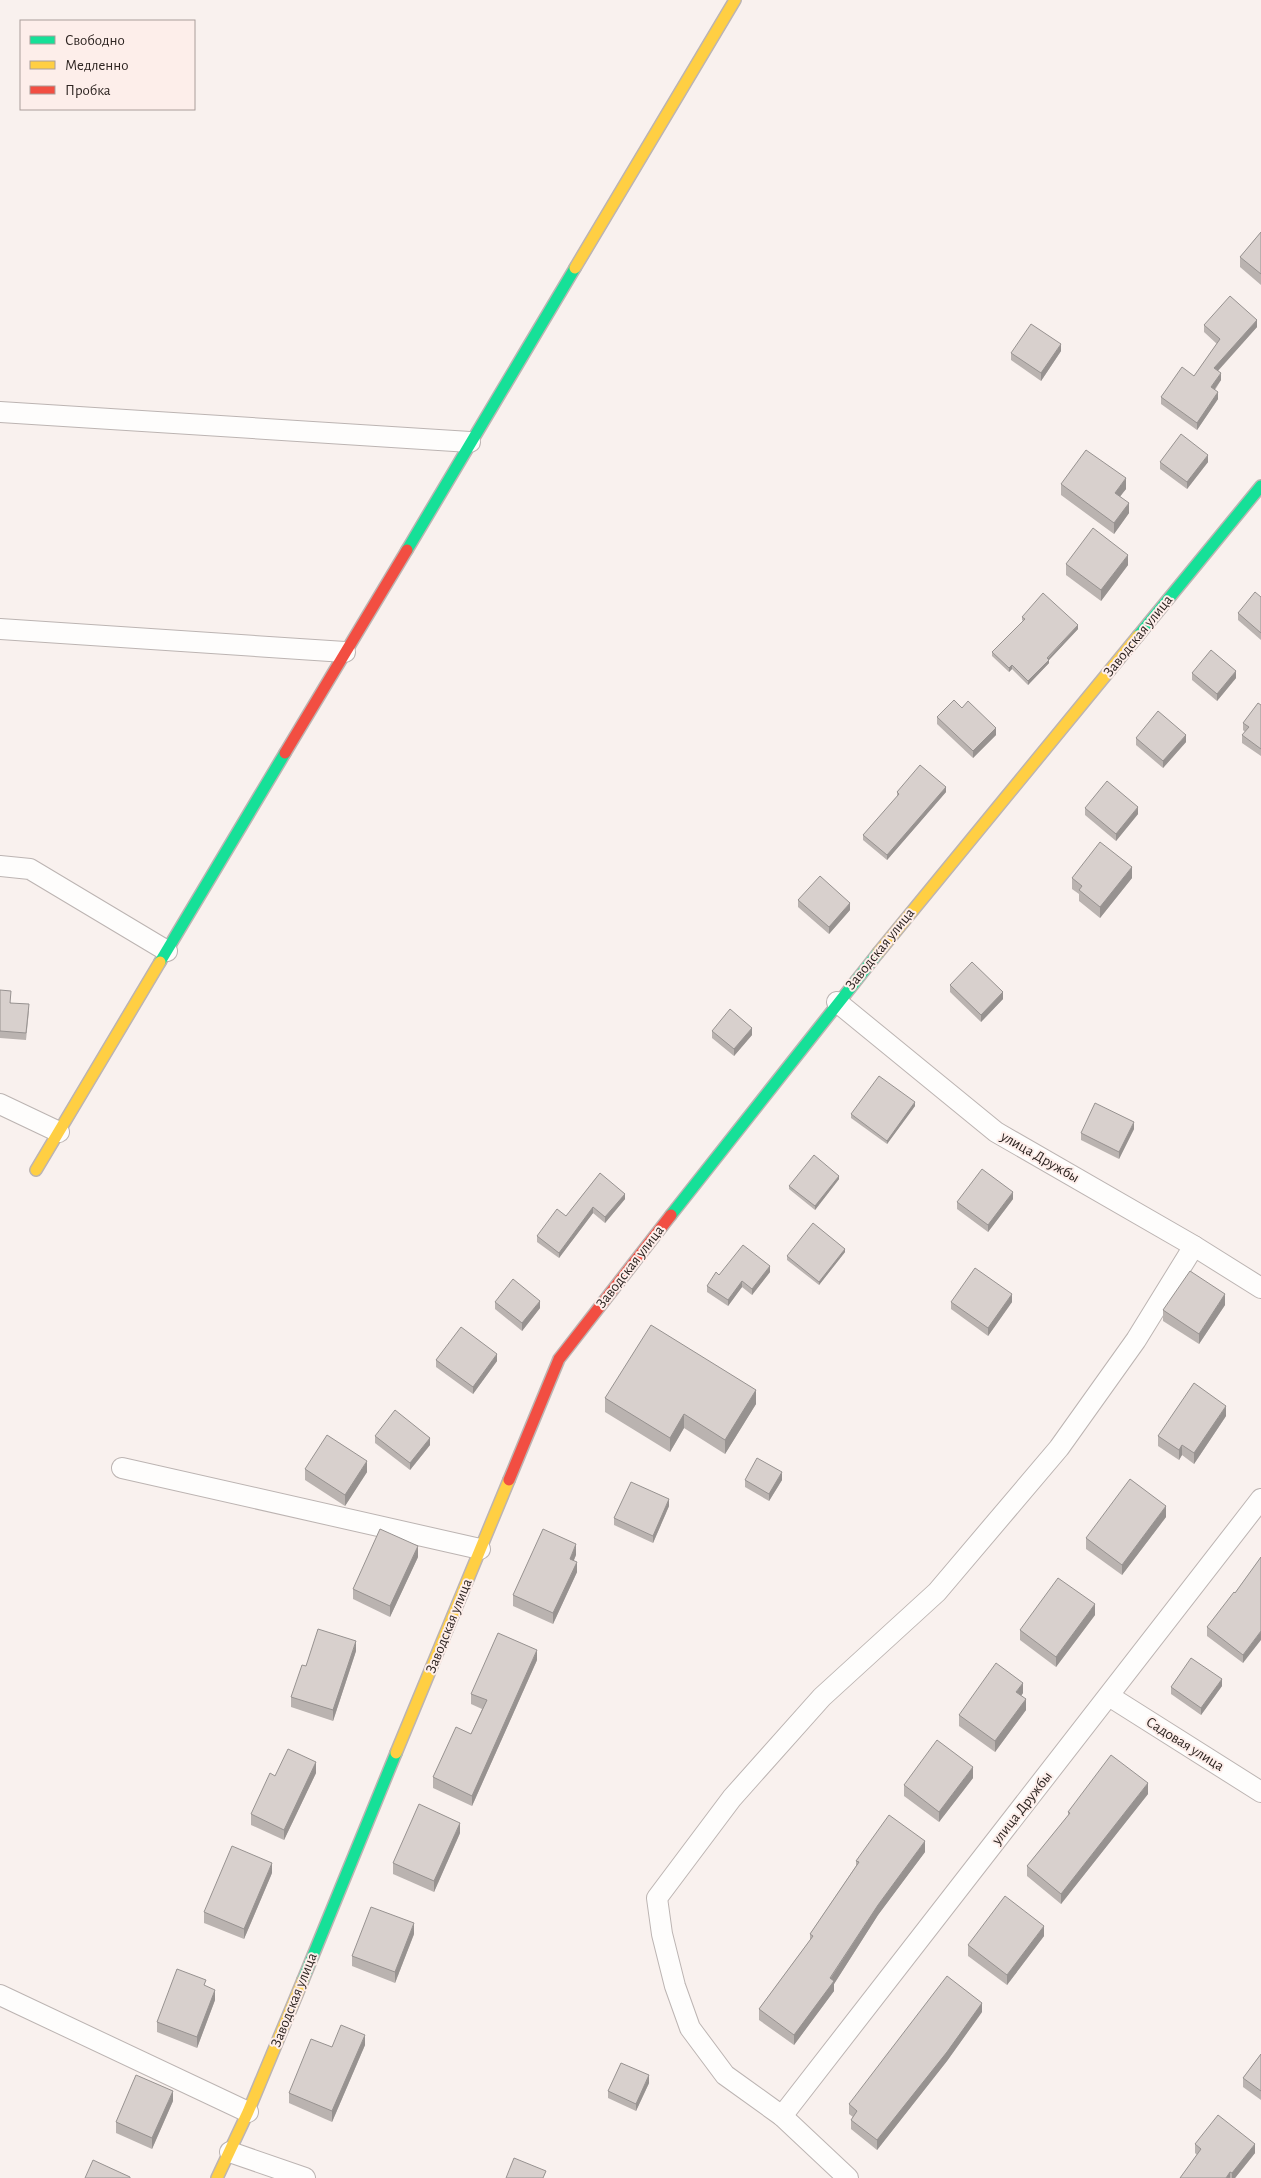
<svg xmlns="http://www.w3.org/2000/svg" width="1261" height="2178" font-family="'Alegreya Sans',sans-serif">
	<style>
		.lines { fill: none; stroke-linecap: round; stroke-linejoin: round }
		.street-casing { stroke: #bcb4b2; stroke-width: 22 }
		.fast-casing { stroke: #bcb4b2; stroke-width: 14 }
		.slow-casing { stroke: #bcb4b2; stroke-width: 14 }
		.jam-casing { stroke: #bcb4b2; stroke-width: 14 }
		.street { stroke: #fefdfc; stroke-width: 20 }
		.fast { stroke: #16e098; stroke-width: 11 }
		.slow { stroke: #ffcf43; stroke-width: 11 }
		.jam { stroke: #f24e42; stroke-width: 11 }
		.wall { fill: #bab3b0 }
		.shaded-wall { fill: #979290 }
		.building { fill: #d8d0cd; stroke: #979290 }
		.labels { text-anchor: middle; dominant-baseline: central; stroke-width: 4; stroke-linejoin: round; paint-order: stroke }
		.street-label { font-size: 15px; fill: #2e2522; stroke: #fdeeea }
	</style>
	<rect width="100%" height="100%" fill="#f9f1ee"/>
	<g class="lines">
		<defs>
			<g id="street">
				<path d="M0,412L470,442"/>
				<path d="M0,629L345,652"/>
				<path d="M0,866L30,869L167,951"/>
				<path d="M837,1002L996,1132L1194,1246L1261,1288"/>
				<path d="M0,1104L59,1132"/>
				<path d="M122,1468L480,1549"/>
				<path d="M1109,1696L1261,1792"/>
				<path d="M0,1995L248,2112"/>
				<path d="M782,2116L1261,1499"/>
				<path d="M230,2152L305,2178"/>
				<path d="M848,2178L782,2116L725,2075L690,2028L675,1986L662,1934L657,1898L732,1798L822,1697L937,1592L1059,1448L1136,1340L1194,1246"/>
			</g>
			<g id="fast">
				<path d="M407,550L575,268"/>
				<path d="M1138,636L1261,486"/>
				<path d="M160,962L285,753"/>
				<path d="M671,1215L878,953"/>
				<path d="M303,1980L396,1753"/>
			</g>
			<g id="slow">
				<path d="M575,268L735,0"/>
				<path d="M878,953L1138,636"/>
				<path d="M36,1170L160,962"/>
				<path d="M396,1753L509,1480"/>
				<path d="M217,2178L248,2112L303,1980"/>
			</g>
			<g id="jam">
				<path d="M285,753L407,550"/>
				<path d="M509,1480L559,1359L671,1215"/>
			</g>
		</defs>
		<use href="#street" class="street-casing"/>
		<use href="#fast" class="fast-casing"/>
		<use href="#slow" class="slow-casing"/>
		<use href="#jam" class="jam-casing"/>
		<use href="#street" class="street"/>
		<use href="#fast" class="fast"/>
		<use href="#slow" class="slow"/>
		<use href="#jam" class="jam"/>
	</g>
	<g class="wall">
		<path d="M1261,232V285L1240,267V257Z"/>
		<path d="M1204,325L1257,327L1218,371L1221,380L1215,390L1218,399L1197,430L1161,404V397L1194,376L1217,344L1204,332Z"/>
		<path d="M1061,351L1041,381L1011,360V353Z"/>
		<path d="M1160,462H1208L1187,489L1160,469Z"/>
		<path d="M1061,484L1126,489L1120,496L1129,513L1114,534L1061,495Z"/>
		<path d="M1066,564L1128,565L1101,601L1066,575Z"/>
		<path d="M1261,597V640L1238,620V613Z"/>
		<path d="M1022,617L1078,629L1049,660V663L1028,685L1012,669L1009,672L992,656V652L1023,621L1022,620Z"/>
		<path d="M1192,673L1236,678L1217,701L1192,680Z"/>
		<path d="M1261,705V756L1242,743V735L1245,732L1243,730V723Z"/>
		<path d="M962,708L996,735L973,758L937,724V717Z"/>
		<path d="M1136,738L1186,742L1163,768L1136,745Z"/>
		<path d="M897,792H946L887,860L863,840V835L897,797Z"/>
		<path d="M1085,808L1138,814L1116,841L1085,815Z"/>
		<path d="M1072,878H1132L1100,918L1079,901V894L1072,889Z"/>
		<path d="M798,900L850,910L829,934L798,907Z"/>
		<path d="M950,985L1003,999L981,1022L950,992Z"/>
		<path d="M0,990L11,1003L29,1011L26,1040L0,1038Z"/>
		<path d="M712,1031L752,1035L734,1056L712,1038Z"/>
		<path d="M915,1106L887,1144L851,1118V1114Z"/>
		<path d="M1134,1129L1119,1159L1081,1140V1133Z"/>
		<path d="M600,1173L625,1199L605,1223L593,1213L559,1258L537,1242V1236L566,1216Z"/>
		<path d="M839,1179L815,1210L789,1189V1186Z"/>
		<path d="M1013,1199L988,1232L957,1209V1202Z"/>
		<path d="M845,1252L819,1285L787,1260V1256Z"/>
		<path d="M770,1272L752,1295L742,1287L728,1306L707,1292V1286L719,1275Z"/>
		<path d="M495,1302L540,1308L522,1331L495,1309Z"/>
		<path d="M951,1302H1012L988,1336L951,1309Z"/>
		<path d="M1225,1305L1199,1344L1163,1321V1310Z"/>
		<path d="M436,1360L497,1361L473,1394L436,1367Z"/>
		<path d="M605,1398L756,1404L725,1454L684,1428L670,1452L605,1412Z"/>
		<path d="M1226,1416L1194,1464L1182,1455L1179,1460L1158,1446V1436Z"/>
		<path d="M375,1436L430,1445L410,1470L375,1443Z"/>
		<path d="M305,1469L367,1472L345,1506L305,1480Z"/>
		<path d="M745,1480H782L769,1501L745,1487Z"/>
		<path d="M669,1506L653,1543L614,1525V1518Z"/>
		<path d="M1166,1517L1122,1575L1086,1549V1538Z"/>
		<path d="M576,1555L574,1560L577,1572L553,1624L513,1606V1595Z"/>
		<path d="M418,1557L390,1617L353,1599V1589Z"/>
		<path d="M1261,1557L1243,1663L1207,1636V1627L1235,1593Z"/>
		<path d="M1095,1615L1056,1667L1020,1640V1630Z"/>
		<path d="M356,1651L333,1721L291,1707V1697L306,1666Z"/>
		<path d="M537,1660L472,1806L433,1788V1777L471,1734L482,1709L471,1704V1694Z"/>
		<path d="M1222,1686L1201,1715L1171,1694V1687Z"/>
		<path d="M1023,1693L1021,1696L1026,1710L995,1752L959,1726V1715Z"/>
		<path d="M316,1773L284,1840L251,1825V1814L275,1776Z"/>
		<path d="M973,1778L939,1822L904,1796V1785Z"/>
		<path d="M1148,1794L1061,1904L1027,1876V1866L1068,1816V1812Z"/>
		<path d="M460,1833L434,1892L393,1874V1863Z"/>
		<path d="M925,1852L878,1915L834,1984V1991L794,2045L759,2020V2009L810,1940V1934L856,1866V1861Z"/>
		<path d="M272,1873L244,1939L204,1923V1912Z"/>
		<path d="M414,1934L395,1983L352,1966V1956Z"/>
		<path d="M1044,1936L1007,1985L968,1956V1945Z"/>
		<path d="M206,1986L215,2000L197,2048L157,2032V2022Z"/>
		<path d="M982,2012L947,2061L877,2150L851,2129V2120L853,2117L849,2114V2104Z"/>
		<path d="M365,2045L332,2122L289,2103V2093L332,2047Z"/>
		<path d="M1261,2054V2100L1243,2087V2078Z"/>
		<path d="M649,2083L636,2111L608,2098V2091Z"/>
		<path d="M173,2101L152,2149L116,2133V2122Z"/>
		<path d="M1195,2144L1255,2153L1235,2178H1180L1197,2155L1195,2153Z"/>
	</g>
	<g class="shaded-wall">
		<path d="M1257,320V327L1214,375V368Z"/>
		<path d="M1061,344V351L1041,381V373Z"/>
		<path d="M1221,373V380L1211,394V387Z"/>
		<path d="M1218,392V399L1197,430V423Z"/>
		<path d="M1208,455V462L1187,489V482Z"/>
		<path d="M1126,478V489L1115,503V493Z"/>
		<path d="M1129,503V513L1114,534V523Z"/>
		<path d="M1128,555V565L1101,601V590Z"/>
		<path d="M1078,625V629L1049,660V663L1028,685V681Z"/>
		<path d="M1012,665V669L1009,672V668Z"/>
		<path d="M1236,671V678L1217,701V694Z"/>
		<path d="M996,728V735L973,758V751Z"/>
		<path d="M1186,735V742L1163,768V761Z"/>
		<path d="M946,787V792L887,860V855Z"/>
		<path d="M1138,807V814L1116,841V834Z"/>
		<path d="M1132,867V878L1100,918V907Z"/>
		<path d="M850,903V910L829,934V927Z"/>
		<path d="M1003,992V999L981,1022V1015Z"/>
		<path d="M752,1028V1035L734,1056V1049Z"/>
		<path d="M915,1102V1106L887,1144V1141Z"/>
		<path d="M1134,1122V1129L1119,1159V1152Z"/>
		<path d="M839,1176V1179L815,1210V1206Z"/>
		<path d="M1013,1192V1199L988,1232V1225Z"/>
		<path d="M625,1194V1199L605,1223V1217Z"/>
		<path d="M593,1207V1213L559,1258V1253Z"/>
		<path d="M845,1249V1252L819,1285V1282Z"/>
		<path d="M770,1266V1272L752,1295V1289Z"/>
		<path d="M742,1281V1287L728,1306V1300Z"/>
		<path d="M1012,1294V1302L988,1336V1328Z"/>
		<path d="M1225,1294V1305L1199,1344V1334Z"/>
		<path d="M540,1301V1308L522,1331V1323Z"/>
		<path d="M497,1354V1361L473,1394V1387Z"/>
		<path d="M756,1390V1404L725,1454V1440Z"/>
		<path d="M1226,1406V1416L1194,1464V1453Z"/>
		<path d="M684,1414V1428L670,1452V1438Z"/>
		<path d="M430,1438V1445L410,1470V1463Z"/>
		<path d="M1182,1445V1455L1179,1460V1450Z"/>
		<path d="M367,1461V1472L345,1506V1495Z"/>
		<path d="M782,1472V1480L769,1501V1494Z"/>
		<path d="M669,1499V1506L653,1543V1536Z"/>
		<path d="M1166,1506V1517L1122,1575V1565Z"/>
		<path d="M576,1544V1555L570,1569V1559Z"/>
		<path d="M418,1546V1557L390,1617V1606Z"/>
		<path d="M577,1562V1572L553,1624V1613Z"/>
		<path d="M1095,1604V1615L1056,1667V1657Z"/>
		<path d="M1261,1631V1640L1243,1663V1655Z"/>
		<path d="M356,1641V1651L333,1721V1710Z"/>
		<path d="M537,1650V1660L472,1806V1796Z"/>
		<path d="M1222,1679V1686L1201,1715V1708Z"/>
		<path d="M1023,1683V1693L1016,1703V1692Z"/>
		<path d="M1026,1699V1710L995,1752V1741Z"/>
		<path d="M316,1762V1773L284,1840V1830Z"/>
		<path d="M973,1767V1778L939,1822V1812Z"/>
		<path d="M1148,1783V1794L1061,1904V1894Z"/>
		<path d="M460,1823V1833L434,1892V1881Z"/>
		<path d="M925,1841V1852L878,1915L834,1984V1991L794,2045V2035L878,1905Z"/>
		<path d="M272,1863V1873L244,1939V1929Z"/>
		<path d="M414,1923V1934L395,1983V1972Z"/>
		<path d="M1044,1926V1936L1007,1985V1975Z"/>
		<path d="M215,1990V2000L197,2048V2037Z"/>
		<path d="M982,2003V2012L947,2061L877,2150V2140Z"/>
		<path d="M365,2035V2045L332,2122V2111Z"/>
		<path d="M649,2075V2083L636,2111V2104Z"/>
		<path d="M173,2091V2101L152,2149V2138Z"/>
		<path d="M1255,2144V2153L1235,2178H1232V2173Z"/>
		<path d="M1230,2172V2178H1226Z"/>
	</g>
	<g class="building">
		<path d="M1261,232V274L1240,257Z"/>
		<path d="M1230,296L1257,320L1214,368L1221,373L1211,387L1218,392L1197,423L1161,397L1182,367L1194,376L1220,339L1204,325Z"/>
		<path d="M1031,324L1061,344L1041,373L1011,353Z"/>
		<path d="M1181,434L1208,455L1187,482L1160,462Z"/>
		<path d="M1086,450L1126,478L1115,493L1129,503L1114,523L1061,484Z"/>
		<path d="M1093,528L1128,555L1101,590L1066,564Z"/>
		<path d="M1255,592L1261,597V633L1238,613Z"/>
		<path d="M1043,593L1078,625L1047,658L1049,660L1028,681L1012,665L1009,668L992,652L1025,619L1022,617Z"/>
		<path d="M1211,650L1236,671L1217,694L1192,673Z"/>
		<path d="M954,700L962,708L968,701L996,728L973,751L937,717Z"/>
		<path d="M1258,703L1261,705V749L1242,735L1249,727L1243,723Z"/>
		<path d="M1158,711L1186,735L1163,761L1136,738Z"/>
		<path d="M920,765L946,787L887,855L863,835L899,794L897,792Z"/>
		<path d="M1107,781L1138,807L1116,834L1085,808Z"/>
		<path d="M1100,842L1132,867L1100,907L1079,890L1082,886L1072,878Z"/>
		<path d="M820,876L850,903L829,927L798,900Z"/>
		<path d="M972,962L1003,992L981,1015L950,985Z"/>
		<path d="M0,990L11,991L10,1003L29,1004L26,1033L0,1031Z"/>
		<path d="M730,1009L752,1028L734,1049L712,1031Z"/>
		<path d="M879,1076L915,1102L887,1141L851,1114Z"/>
		<path d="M1095,1103L1134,1122L1119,1152L1081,1133Z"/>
		<path d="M814,1155L839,1176L815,1206L789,1186Z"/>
		<path d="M982,1169L1013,1192L988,1225L957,1202Z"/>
		<path d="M600,1173L625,1194L605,1217L593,1207L559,1253L537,1236L557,1209L566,1216Z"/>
		<path d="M813,1223L845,1249L819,1282L787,1256Z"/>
		<path d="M743,1245L770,1266L752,1289L742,1281L728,1300L707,1286L716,1272L719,1275Z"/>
		<path d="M975,1268L1012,1294L988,1328L951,1302Z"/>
		<path d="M1190,1271L1225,1294L1199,1334L1163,1310Z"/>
		<path d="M513,1279L540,1301L522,1323L495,1302Z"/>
		<path d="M651,1325L756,1390L725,1440L684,1414L670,1438L605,1398Z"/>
		<path d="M461,1327L497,1354L473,1387L436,1360Z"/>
		<path d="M1194,1383L1226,1406L1194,1453L1182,1445L1179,1450L1158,1436Z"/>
		<path d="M395,1410L430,1438L410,1463L375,1436Z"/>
		<path d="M327,1435L367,1461L345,1495L305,1469Z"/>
		<path d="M757,1458L782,1472L769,1494L745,1480Z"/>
		<path d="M1130,1479L1166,1506L1122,1565L1086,1538Z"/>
		<path d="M631,1482L669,1499L653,1536L614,1518Z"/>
		<path d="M380,1529L418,1546L390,1606L353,1589Z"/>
		<path d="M543,1529L576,1544L570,1559L577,1562L553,1613L513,1595Z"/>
		<path d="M1261,1557V1631L1243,1655L1207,1627L1234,1592L1235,1593Z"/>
		<path d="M1058,1578L1095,1604L1056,1657L1020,1630Z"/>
		<path d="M318,1629L356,1641L333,1710L291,1697L302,1665L306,1666Z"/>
		<path d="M498,1633L537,1650L472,1796L433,1777L456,1727L471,1734L487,1700L471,1694Z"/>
		<path d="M1191,1658L1222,1679L1201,1708L1171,1687Z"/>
		<path d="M996,1663L1023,1683L1016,1692L1026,1699L995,1741L959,1715Z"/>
		<path d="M937,1740L973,1767L939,1812L904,1785Z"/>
		<path d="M288,1749L316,1762L284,1830L251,1814L270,1773L275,1776Z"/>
		<path d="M1111,1755L1148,1783L1061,1894L1027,1866L1070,1813L1068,1812Z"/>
		<path d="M419,1804L460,1823L434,1881L393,1863Z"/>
		<path d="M889,1815L925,1841L878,1905L830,1978L834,1981L794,2035L759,2009L813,1936L810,1934L859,1862L856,1861Z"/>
		<path d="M232,1846L272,1863L244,1929L204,1912Z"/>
		<path d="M1005,1896L1044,1926L1007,1975L968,1945Z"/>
		<path d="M371,1907L414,1923L395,1972L352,1956Z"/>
		<path d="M177,1969L206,1980L204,1985L215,1990L197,2037L157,2022Z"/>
		<path d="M947,1976L982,2003L947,2052L877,2140L851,2120L857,2111L849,2104Z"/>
		<path d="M341,2025L365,2035L332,2111L289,2093L311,2039L332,2047Z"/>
		<path d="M1261,2054V2091L1243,2078Z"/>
		<path d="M621,2063L649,2075L636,2104L608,2091Z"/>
		<path d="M136,2075L173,2091L152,2138L116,2122Z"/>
		<path d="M1218,2115L1255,2144L1232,2173L1230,2172L1226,2178H1180L1201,2149L1195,2144Z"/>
		<path d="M514,2158L546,2171L543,2178H506Z"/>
		<path d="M93,2160L130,2177V2178H85Z"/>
	</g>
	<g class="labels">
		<g class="street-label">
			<text transform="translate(1138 636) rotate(-51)">Заводская улица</text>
			<text transform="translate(880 949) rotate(-51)">Заводская улица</text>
			<text transform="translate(1040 1157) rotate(30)">улица Дружбы</text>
			<text transform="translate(630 1267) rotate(-52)">Заводская улица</text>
			<text transform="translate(449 1626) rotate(-68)">Заводская улица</text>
			<text transform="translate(1185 1744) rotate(32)">Садовая улица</text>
			<text transform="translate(1022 1808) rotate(-52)">улица Дружбы</text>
			<text transform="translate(294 2000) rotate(-68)">Заводская улица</text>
		</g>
	</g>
	<rect x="20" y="20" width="175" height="90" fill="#fdeeea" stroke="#aa9e9a"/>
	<rect x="30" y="36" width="25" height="8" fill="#16e098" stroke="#aa9e9a"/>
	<text x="65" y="45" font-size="15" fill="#2e2522">Свободно</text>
	<rect x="30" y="61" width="25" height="8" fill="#ffcf43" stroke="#aa9e9a"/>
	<text x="65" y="70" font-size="15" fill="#2e2522">Медленно</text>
	<rect x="30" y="86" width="25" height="8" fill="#f24e42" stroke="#aa9e9a"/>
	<text x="65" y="95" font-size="15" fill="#2e2522">Пробка</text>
</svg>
